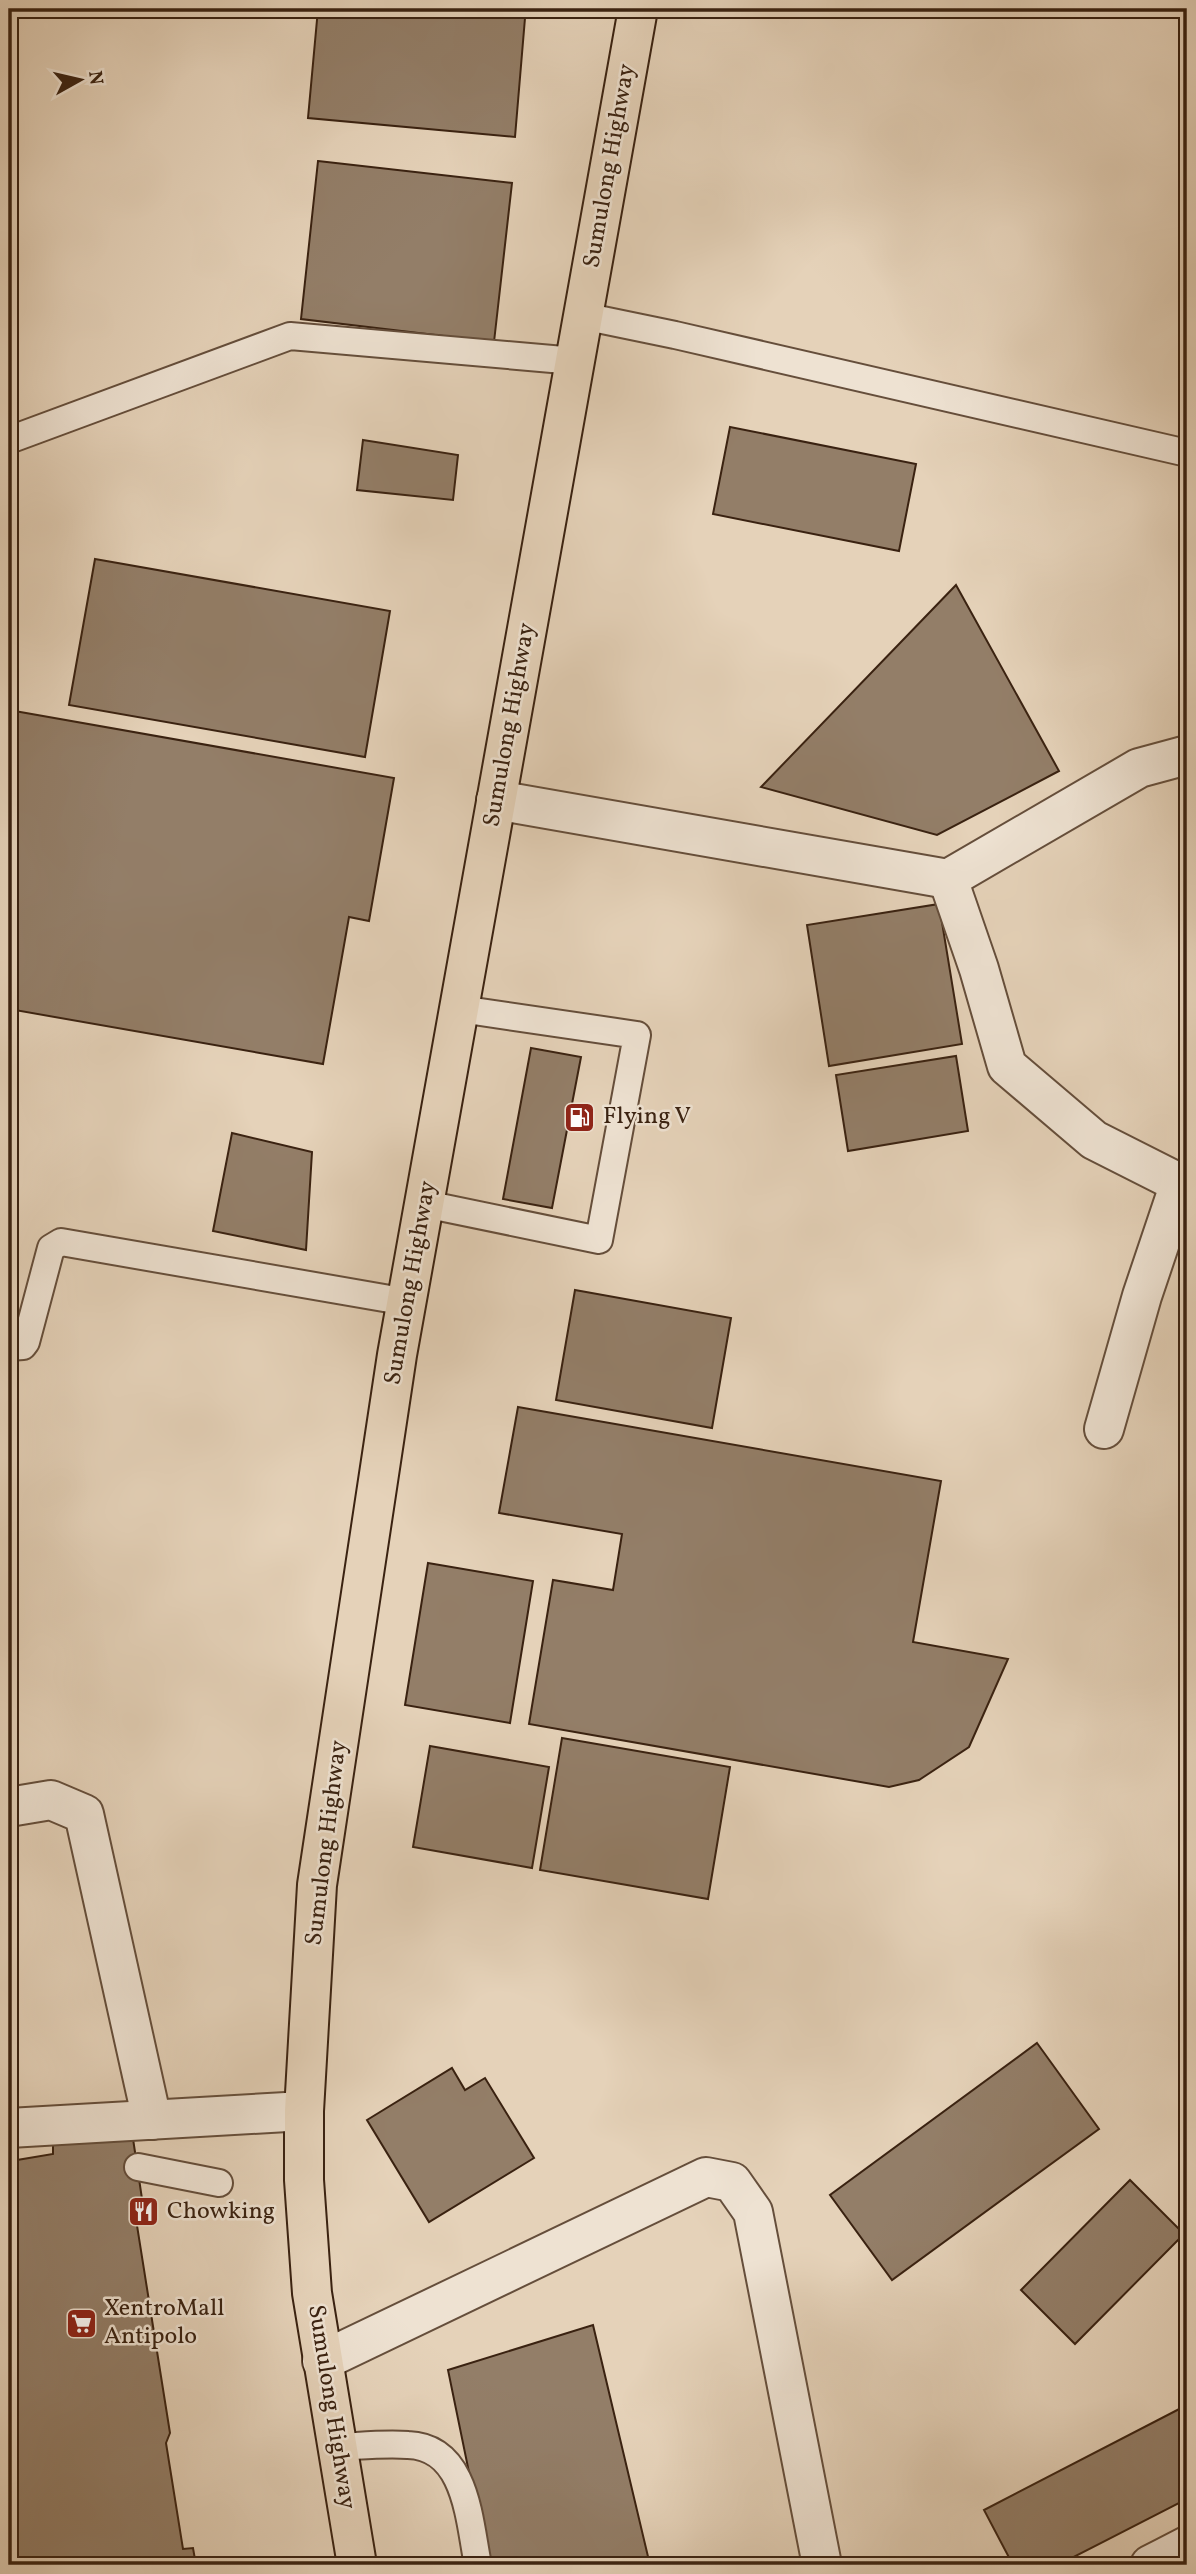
<svg xmlns="http://www.w3.org/2000/svg" width="1196" height="2574" font-family="Vollkorn,serif">
	<style>
		.building { fill: #937e68; stroke: #3a2211; stroke-width: 2 }
		.lines { fill: none; stroke-linecap: round; stroke-linejoin: round }
		.service-casing { stroke: #654e3b; stroke-width: 30 }
		.minor-casing { stroke: #654e3b; stroke-width: 42 }
		.primary-casing { stroke: #3a2211; stroke-width: 42 }
		.service { stroke: #eee2d2; stroke-width: 26 }
		.minor { stroke: #eee2d2; stroke-width: 38 }
		.primary { stroke: #e5d2b9; stroke-width: 38 }
		.labels { text-anchor: middle; dominant-baseline: central; stroke-width: 5; stroke-linejoin: round; paint-order: stroke }
		.street-label { font-size: 24px; fill: #3a2211; stroke: #eee2d2 }
		.poi-label { font-size: 24px; fill: #3a2211; stroke: #eee2d2; text-anchor: start }
	</style>
	<rect width="100%" height="100%" fill="#e5d2b9"/>
	<filter id="stains"><feTurbulence type="fractalNoise" baseFrequency=".00286" numOctaves="4"/><feColorMatrix values="0 0 0 0 .2 0 0 0 0 .09 0 0 0 0 .02 0 0 0 .5 -.17"/></filter>
	<radialGradient id="worn" r=".72"><stop offset=".6" stop-color="#630" stop-opacity="0"/><stop offset="1" stop-color="#630" stop-opacity=".3"/></radialGradient>
	<g class="building">
		<path d="M318,9H422L525,18L515,137L308,118Z"/>
		<path d="M318,161L512,183L494,342L301,319Z"/>
		<path d="M730,427L916,464L899,551L713,514Z"/>
		<path d="M363,440L458,455L453,500L357,490Z"/>
		<path d="M95,559L390,611L365,757L69,705Z"/>
		<path d="M956,585L1059,771L937,835L761,787Z"/>
		<path d="M9,710L394,778L369,921L349,917L323,1064L9,1009Z"/>
		<path d="M939,904L962,1044L829,1066L807,925Z"/>
		<path d="M531,1048L581,1057L552,1208L503,1199Z"/>
		<path d="M956,1056L968,1131L848,1151L836,1075Z"/>
		<path d="M232,1133L312,1152L306,1250L213,1231Z"/>
		<path d="M575,1290L731,1318L712,1428L556,1400Z"/>
		<path d="M518,1407L941,1481L913,1642L1008,1659L969,1747L919,1780L889,1787L529,1724L553,1580L613,1590L622,1534L499,1513Z"/>
		<path d="M428,1563L533,1581L510,1723L405,1705Z"/>
		<path d="M562,1738L730,1767L708,1899L540,1870Z"/>
		<path d="M430,1746L549,1767L532,1868L413,1847Z"/>
		<path d="M1037,2043L1099,2129L892,2280L830,2195Z"/>
		<path d="M452,2068L465,2090L485,2078L534,2158L429,2222L367,2120Z"/>
		<path d="M132,2132L144,2212L135,2213L170,2433L166,2443L183,2549L193,2548L196,2565H9V2147L11,2161L53,2154V2142Z"/>
		<path d="M1130,2180L1184,2234L1075,2344L1021,2290Z"/>
		<path d="M593,2325L650,2565H488L448,2370Z"/>
		<path d="M1187,2405V2499L1058,2565H1013L984,2510Z"/>
		<path d="M789,2557L790,2565H712Z"/>
	</g>
	<g class="lines">
		<defs>
			<g id="service">
				<path d="M583,316L675,335L1187,453"/>
				<path d="M9,440L290,336L575,361"/>
				<path d="M425,1204L599,1240L637,1035L460,1009"/>
				<path d="M9,1347L23,1346L26,1342L51,1248L61,1242L407,1302"/>
				<path d="M138,2167L219,2183"/>
				<path d="M337,2447C360,2446 385,2443 408,2445C467,2447 469,2521 478,2565"/>
			</g>
			<g id="minor">
				<path d="M496,800L948,879L1139,768L1187,755"/>
				<path d="M948,879L979,969L1007,1066L1094,1140L1187,1187"/>
				<path d="M1104,1429L1142,1296L1180,1183"/>
				<path d="M9,1807L51,1800L84,1814L152,2120"/>
				<path d="M9,2128L304,2111"/>
				<path d="M322,2361L706,2177L732,2182L753,2212L822,2565"/>
				<path d="M1150,2565L1187,2546"/>
			</g>
			<path id="primary" d="M357,2565L312,2293L304,2180V2111L317,1885L397,1355L638,9"/>
		</defs>
		<use href="#service" class="service-casing"/>
		<use href="#minor" class="minor-casing"/>
		<use href="#primary" class="primary-casing"/>
		<use href="#service" class="service"/>
		<use href="#minor" class="minor"/>
		<use href="#primary" class="primary"/>
	</g>
	<defs>
		<symbol id="fuel-square" viewBox="-11 -11 22 22"><rect x="-9" y="-9" width="18" height="18" rx="4" fill="#8f2418" stroke="#eee2d2"/><path d="M-5.5-6h7V0h2V4h1.3V-2.5L3-4.5l.8-.8L6-3V5H2.5V1h-1V6h-7ZM-4.2-4.7v3.2H.2V-4.7Z" fill="#fff"/></symbol>
		<symbol id="restaurant-square" viewBox="-11 -11 22 22"><rect x="-9" y="-9" width="18" height="18" rx="4" fill="#8f2418" stroke="#eee2d2"/><path d="M-5-6h1v4h1v-4h1v4h1v-4h1v5L-1.5 .5V6h-2V.5L-5-1ZM5-6V6H3V1.5H1.5Q1.5-4 5-6Z" fill="#fff"/></symbol>
		<symbol id="supermarket-square" viewBox="-11 -11 22 22"><rect x="-9" y="-9" width="18" height="18" rx="4" fill="#8f2418" stroke="#eee2d2"/><path d="M-6-5.5h2.5l.6 2H6L4.5 2H-2.5L-4.4-4H-6ZM-1.5 3.2a1.3 1.3 0 1 0 .1 0ZM3 3.2a1.3 1.3 0 1 0 .1 0Z" fill="#fff"/></symbol>
	</defs>
	<g fill-rule="evenodd">
		<use href="#fuel-square" x="562" y="1100" width="35" height="35"/>
		<use href="#restaurant-square" x="126" y="2194" width="35" height="35"/>
		<use href="#supermarket-square" x="64" y="2306" width="35" height="35"/>
	</g>
	<g class="labels">
		<g class="street-label">
			<text transform="translate(610 166) rotate(-80)">Sumulong Highway</text>
			<text transform="translate(510 725) rotate(-80)">Sumulong Highway</text>
			<text transform="translate(411 1283) rotate(-80)">Sumulong Highway</text>
			<text transform="translate(327 1843) rotate(-83)">Sumulong Highway</text>
			<text transform="translate(331 2407) rotate(81)">Sumulong Highway</text>
		</g>
		<g class="poi-label">
			<text x="603" y="1117">Flying V</text>
			<text x="167" y="2212">Chowking</text>
			<text x="104" y="2309">XentroMall<tspan x="104" dy="28">Antipolo</tspan></text>
		</g>
	</g>
	<rect width="1196" height="2574" fill="none" stroke="#e5d2b9" stroke-width="35"/>
	<rect x="10" y="10" width="1175" height="2553" fill="none" stroke="#3a2211" stroke-width="3.5"/>
	<rect x="18" y="18" width="1161" height="2539" fill="none" stroke="#3a2211" stroke-width="2"/>
	<g transform="translate(80 80) rotate(82)" stroke="#eee2d2" stroke-width="5" paint-order="stroke">
	<path d="M0-5L12 26L0 18L-12 26Z" fill="#3a2211"/>
	<text y="-10" font-size="19" font-weight="bold" text-anchor="middle" fill="#3a2211">N</text>
	</g>
	<rect width="100%" height="100%" filter="url(#stains)"/>
	<rect width="100%" height="100%" fill="url(#worn)"/>
</svg>
